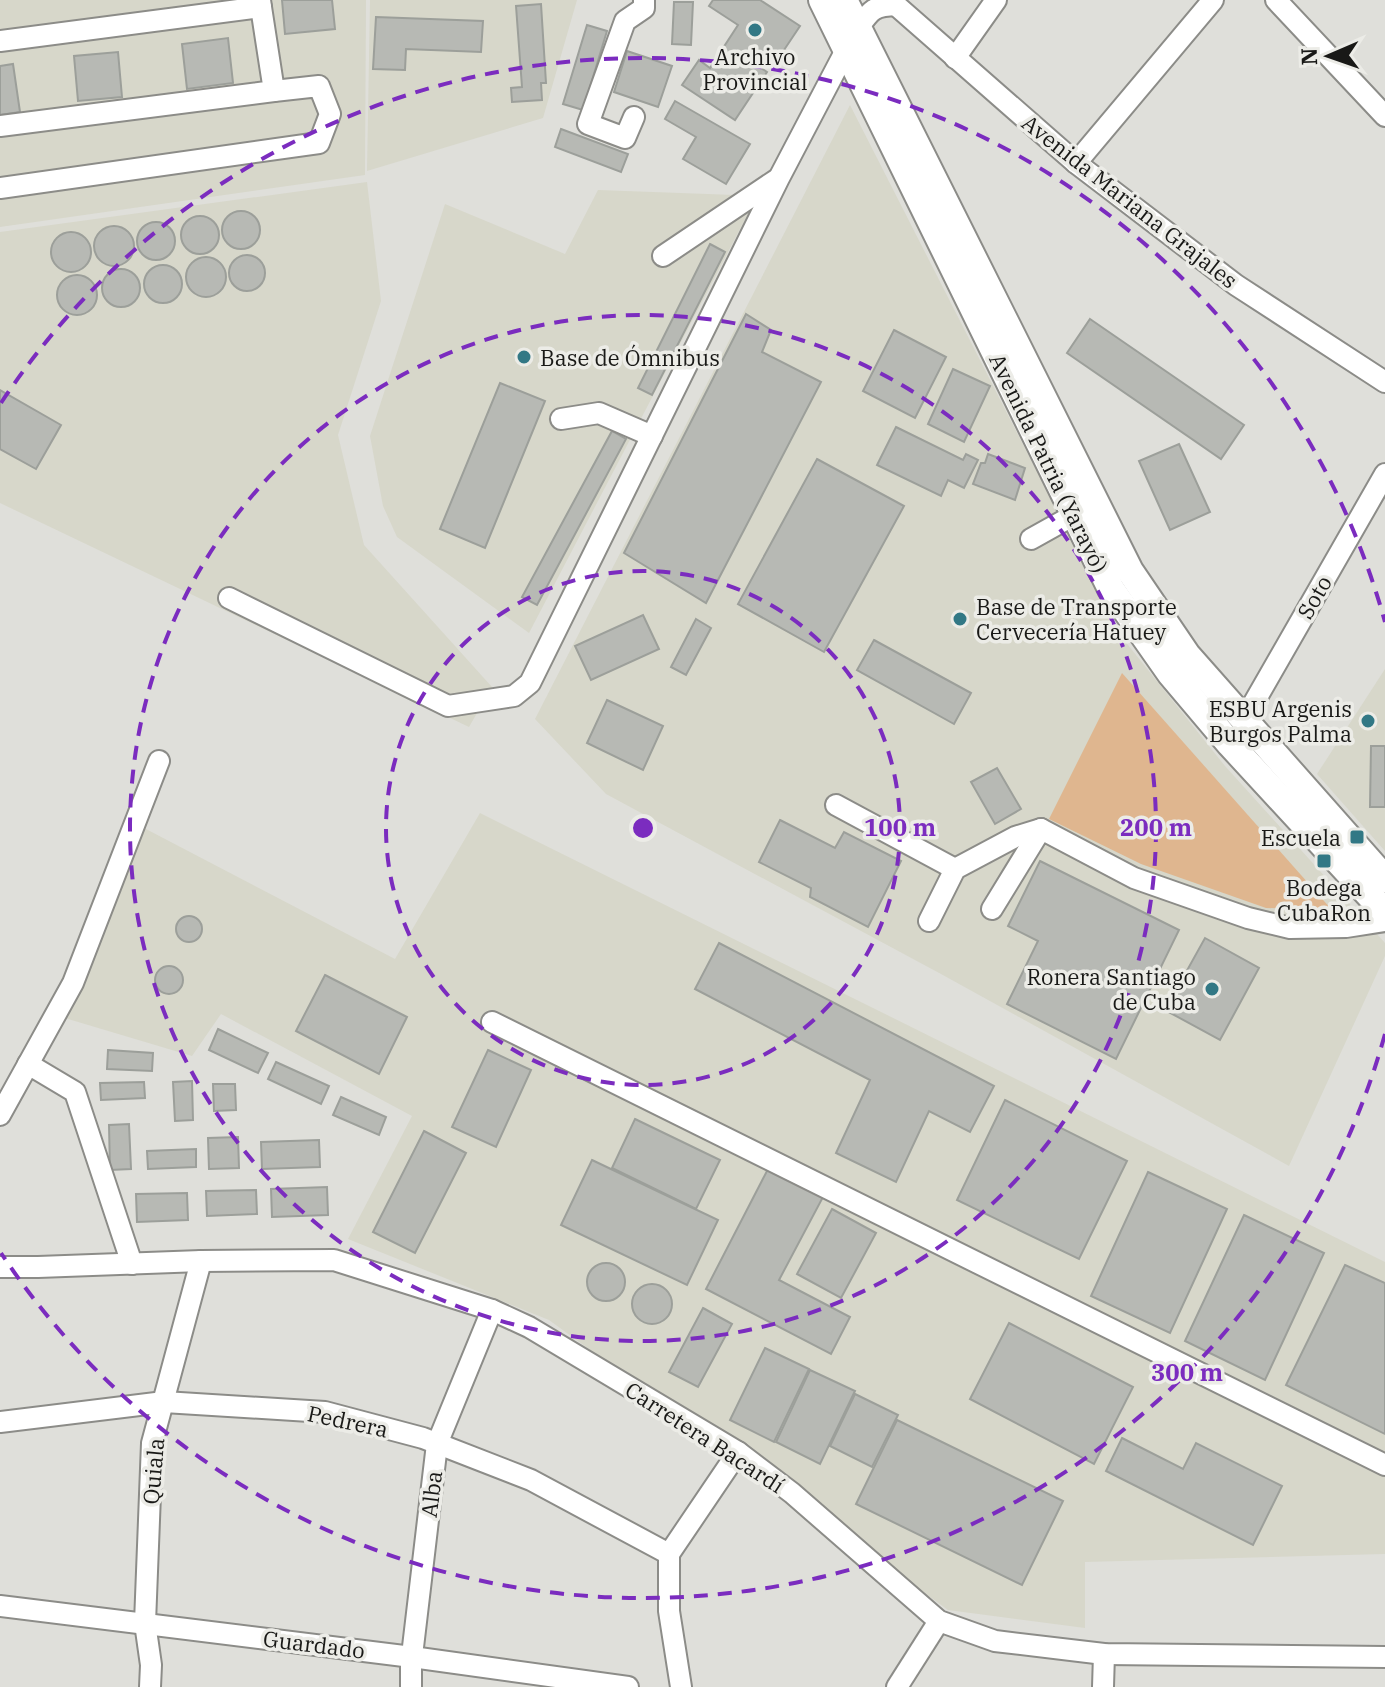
<svg xmlns="http://www.w3.org/2000/svg" width="1385" height="1687" font-family="'IBM Plex Serif',serif">
	<style>
		.built { fill: #d7d7ca }
		.green { fill: #dfb68f }
		.building { fill: #b7b9b4; stroke: #9c9f9a; stroke-width: 2 }
		.lines { fill: none; stroke-linecap: round; stroke-linejoin: round }
		.minor-casing { stroke: #8c8c88; stroke-width: 24 }
		.major-casing { stroke: #8c8c88; stroke-width: 30 }
		.minor { stroke: #fff; stroke-width: 20 }
		.major { stroke: #fff; stroke-width: 26 }
		.ring { fill: none; stroke: #7b2cbf; stroke-width: 4; stroke-dasharray: 14 10 }
		.poi-dot { fill: #327885; stroke: #ecece7; stroke-width: 3 }
		.labels { text-anchor: middle; dominant-baseline: central; stroke-width: 7; stroke-linejoin: round; paint-order: stroke }
		.poi-label { font-size: 22px; fill: #191917; stroke: #ecece7; text-anchor: end }
		.street-label { font-size: 22px; fill: #191917; stroke: #ecece7 }
		.centre { fill: #7b2cbf; stroke: #ecece7; stroke-width: 4 }
		.ring-label { font-size: 24px; text-anchor: middle; font-weight: bold; fill: #7b2cbf; stroke: #ecece7; stroke-width: 7; stroke-linejoin: round; paint-order: stroke }
	</style>
	<rect width="100%" height="100%" fill="#dfdfda"/>
	<g class="built">
		<path d="M0,0H366L365,175L0,227Z"/>
		<path d="M370,0H577L543,118L367,171Z"/>
		<path d="M850,105L1120,635L1225,766L1385,943V956L1289,1166L941,974L606,794L535,719Z"/>
		<path d="M367,182L381,301L338,435L364,545L492,687L469,727L0,503V232Z"/>
		<path d="M598,190L735,195L750,210L529,633L397,537L383,506L370,436L445,204L565,254Z"/>
		<path d="M1385,669V851L1317,774Z"/>
		<path d="M480,813L1385,1262V1554L1085,1562V1628L948,1610L549,1320L348,1239L412,1116L221,1014L192,1056L58,1016L144,828L395,959Z"/>
	</g>
	<path class="green" d="M1122,673L1332,910L1266,908L1141,864L1049,819Z"/>
	<g class="building">
		<path d="M282,0H332L335,29L285,34Z"/>
		<path d="M713,0H760L800,26L780,56L769,49L758,66L767,72L735,120L682,85L699,60L710,68L738,25L709,6Z"/>
		<path d="M674,2H693L691,45L672,44Z"/>
		<path d="M541,4L546,83H541L542,100L512,102L511,88L522,87L516,6Z"/>
		<path d="M376,17L483,21L481,52L406,49L405,70L373,69Z"/>
		<path d="M587,25L607,31L583,110L563,104Z"/>
		<path d="M228,38L233,83L187,89L182,44Z"/>
		<path d="M627,51L672,66L658,107L614,92Z"/>
		<path d="M118,52L122,97L78,101L74,56Z"/>
		<path d="M13,64L20,112L0,115V66Z"/>
		<path d="M675,101L750,144L726,184L683,159L696,137L665,119Z"/>
		<path d="M561,129L628,154L621,172L555,147Z"/>
		<circle cx="241" cy="230" r="19"/>
		<circle cx="200" cy="235" r="19"/>
		<circle cx="156" cy="241" r="19"/>
		<circle cx="114" cy="246" r="20"/>
		<circle cx="71" cy="252" r="20"/>
		<path d="M710,244L725,252L652,395L638,388Z"/>
		<circle cx="247" cy="273" r="18"/>
		<circle cx="206" cy="277" r="20"/>
		<circle cx="163" cy="284" r="19"/>
		<circle cx="121" cy="288" r="19"/>
		<circle cx="77" cy="295" r="20"/>
		<path d="M746,314L771,330L762,352L821,382L706,603L624,553Z"/>
		<path d="M1090,319L1244,425L1221,459L1067,353Z"/>
		<path d="M894,330L946,357L915,418L863,391Z"/>
		<path d="M953,369L990,386L964,442L928,424Z"/>
		<path d="M500,383L545,401L485,548L440,529Z"/>
		<path d="M0,390L61,425L36,469L0,449Z"/>
		<path d="M896,427L963,460L966,454L978,460L964,488L948,480L941,496L877,465Z"/>
		<path d="M612,431L626,439L537,605L522,597Z"/>
		<path d="M1179,444L1210,512L1170,530L1139,461Z"/>
		<path d="M988,454L1025,468L1015,500L973,484L981,463H985Z"/>
		<path d="M817,459L904,506L824,652L738,604Z"/>
		<path d="M643,615L659,649L591,680L575,646Z"/>
		<path d="M696,619L711,628L686,675L671,667Z"/>
		<path d="M874,640L971,693L954,724L857,670Z"/>
		<path d="M607,700L663,726L643,770L587,743Z"/>
		<path d="M1371,746H1385V807H1370Z"/>
		<path d="M997,768L1021,809L995,824L971,782Z"/>
		<path d="M780,820L835,848L844,832L901,861L868,927L810,897L811,888L759,862Z"/>
		<path d="M1040,861L1179,930L1116,1059L1007,1004L1038,941L1008,926Z"/>
		<circle cx="189" cy="929" r="13"/>
		<path d="M1205,938L1259,968L1220,1040L1165,1010Z"/>
		<path d="M719,943L994,1086L970,1132L929,1111L896,1182L836,1153L870,1080L695,989Z"/>
		<circle cx="169" cy="980" r="14"/>
		<path d="M325,975L407,1017L379,1074L296,1031Z"/>
		<path d="M218,1029L268,1053L258,1073L209,1050Z"/>
		<path d="M108,1050L153,1053L152,1071L107,1069Z"/>
		<path d="M488,1050L531,1070L496,1147L452,1127Z"/>
		<path d="M276,1062L329,1086L321,1104L268,1079Z"/>
		<path d="M192,1081L193,1120L175,1121L173,1082Z"/>
		<path d="M144,1082L145,1098L101,1100L100,1083Z"/>
		<path d="M213,1084H235L236,1110L214,1111Z"/>
		<path d="M341,1097L386,1117L379,1135L333,1115Z"/>
		<path d="M1005,1100L1127,1161L1079,1259L957,1200Z"/>
		<path d="M635,1119L720,1160L696,1209L612,1168Z"/>
		<path d="M129,1124L131,1169L110,1170L109,1125Z"/>
		<path d="M424,1131L466,1153L415,1253L373,1232Z"/>
		<path d="M238,1137L239,1168L209,1169L208,1138Z"/>
		<path d="M319,1140L320,1167L262,1169L261,1142Z"/>
		<path d="M196,1149V1167L148,1169L147,1151Z"/>
		<path d="M592,1160L718,1220L687,1285L561,1225Z"/>
		<path d="M768,1169L823,1197L779,1280L850,1317L831,1354L706,1289Z"/>
		<path d="M1148,1172L1227,1209L1170,1333L1091,1296Z"/>
		<path d="M327,1187L328,1215L272,1217L271,1189Z"/>
		<path d="M256,1190L257,1214L207,1216L206,1191Z"/>
		<path d="M187,1193L188,1220L137,1222L136,1194Z"/>
		<path d="M832,1209L876,1233L841,1298L797,1274Z"/>
		<path d="M1244,1215L1324,1253L1265,1380L1185,1341Z"/>
		<circle cx="606" cy="1282" r="19"/>
		<path d="M1345,1265L1385,1283V1434L1286,1385Z"/>
		<circle cx="652" cy="1304" r="20"/>
		<path d="M703,1308L732,1324L698,1387L669,1372Z"/>
		<path d="M1009,1323L1133,1387L1094,1464L970,1399Z"/>
		<path d="M765,1348L809,1369L774,1442L730,1420Z"/>
		<path d="M810,1370L855,1391L820,1464L776,1442Z"/>
		<path d="M855,1394L898,1415L872,1467L830,1446Z"/>
		<path d="M897,1420L1063,1501L1022,1585L856,1504Z"/>
		<path d="M1122,1438L1183,1469L1196,1443L1282,1486L1253,1545L1106,1471Z"/>
	</g>
	<g class="lines">
		<defs>
			<g id="minor">
				<path d="M890,0L1076,163L1236,285L1385,382"/>
				<path d="M1276,0L1385,116"/>
				<path d="M858,28C871,10 873,6 896,5"/>
				<path d="M0,41L261,7L260,0"/>
				<path d="M955,58L996,0"/>
				<path d="M634,117L625,138L588,124L625,21L644,8V0"/>
				<path d="M0,126L274,91L261,7"/>
				<path d="M1076,163L1213,0"/>
				<path d="M0,188L319,143L330,114L319,86L274,91"/>
				<path d="M663,256L776,180"/>
				<path d="M561,419L599,413L652,436"/>
				<path d="M1031,539L1074,515"/>
				<path d="M229,598L448,706L514,696L530,683L779,178L846,50"/>
				<path d="M1244,720L1385,474"/>
				<path d="M836,805L955,869"/>
				<path d="M992,909L1041,829L1134,878L1248,918L1290,928L1346,927L1385,921"/>
				<path d="M929,921L955,869L1015,837L1041,829"/>
				<path d="M492,1022L1385,1465"/>
				<path d="M28,1064L75,1092L132,1264"/>
				<path d="M0,1115L73,983L159,761"/>
				<path d="M0,1267H38L201,1261L334,1260L492,1310L529,1327L738,1452L792,1493L939,1621L995,1641L1104,1654L1385,1657"/>
				<path d="M0,1422L164,1402L325,1412L423,1438L531,1480L669,1554"/>
				<path d="M0,1606L412,1657L628,1687"/>
				<path d="M150,1687L151,1665L145,1623L152,1443L201,1261"/>
				<path d="M411,1687V1664L437,1444L492,1310"/>
				<path d="M681,1687L669,1611V1554L738,1452"/>
				<path d="M897,1687L939,1621"/>
				<path d="M1103,1687L1104,1654"/>
			</g>
			<g id="major">
				<path d="M822,0L1111,589L1170,673L1230,744L1385,912"/>
				<path d="M844,0L1130,571L1187,655L1385,879"/>
			</g>
		</defs>
		<use href="#minor" class="minor-casing"/>
		<use href="#major" class="major-casing"/>
		<use href="#minor" class="minor"/>
		<use href="#major" class="major"/>
	</g>
	<g class="ring">
		<circle cx="643" cy="828" r="257"/>
		<circle cx="643" cy="828" r="513"/>
		<path d="M1385 1034A770 770 0 0 1 1 1253M1 403A770 770 0 0 1 1385 622"/>
	</g>
	<g class="poi-dot">
		<circle cx="755" cy="30" r="8"/>
		<circle cx="524" cy="357" r="8"/>
		<circle cx="960" cy="619" r="8"/>
		<circle cx="1368" cy="721" r="8"/>
		<rect x="1349" y="829" width="16" height="16" rx="4"/>
		<rect x="1316" y="853" width="16" height="16" rx="4"/>
		<circle cx="1212" cy="989" r="8"/>
	</g>
	<g class="labels">
		<g class="poi-label">
			<text x="755" y="56" text-anchor="middle">Archivo<tspan x="755" dy="25">Provincial</tspan></text>
			<text x="540" y="357" text-anchor="start">Base de Ómnibus</text>
			<text x="976" y="606" text-anchor="start">Base de Transporte<tspan x="976" dy="25">Cervecería Hatuey</tspan></text>
			<text x="1352" y="708">ESBU Argenis<tspan x="1352" dy="25">Burgos Palma</tspan></text>
			<text x="1341" y="837">Escuela</text>
			<text x="1324" y="887" text-anchor="middle">Bodega<tspan x="1324" dy="25">CubaRon</tspan></text>
			<text x="1196" y="976">Ronera Santiago<tspan x="1196" dy="25">de Cuba</tspan></text>
		</g>
		<g class="street-label">
			<text transform="translate(1130 201) rotate(38)">Avenida Mariana Grajales</text>
			<text transform="translate(1049 463) rotate(64)">Avenida Patria (Yarayó)</text>
			<text transform="translate(1314 597) rotate(-60)">Soto</text>
			<text transform="translate(348 1421) rotate(12)">Pedrera</text>
			<text transform="translate(705 1437) rotate(33)">Carretera Bacardí</text>
			<text transform="translate(153 1471) rotate(-85)">Quiala</text>
			<text transform="translate(431 1494) rotate(-83)">Alba</text>
			<text transform="translate(314 1644) rotate(7)">Guardado</text>
		</g>
	</g>
	<circle cx="643" cy="828" r="12" class="centre"/>
	<g class="ring-label">
		<text x="900" y="836">100 m</text>
		<text x="1156" y="836">200 m</text>
		<text x="1187" y="1381">300 m</text>
	</g>
	<g transform="translate(1329 56) rotate(268)" stroke="#ecece7" stroke-width="6" paint-order="stroke">
	<path d="M0-6L14 30L0 20L-14 30Z" fill="#191917"/>
	<text y="-12" font-size="22" font-weight="bold" text-anchor="middle" fill="#191917">N</text>
	</g>
</svg>
